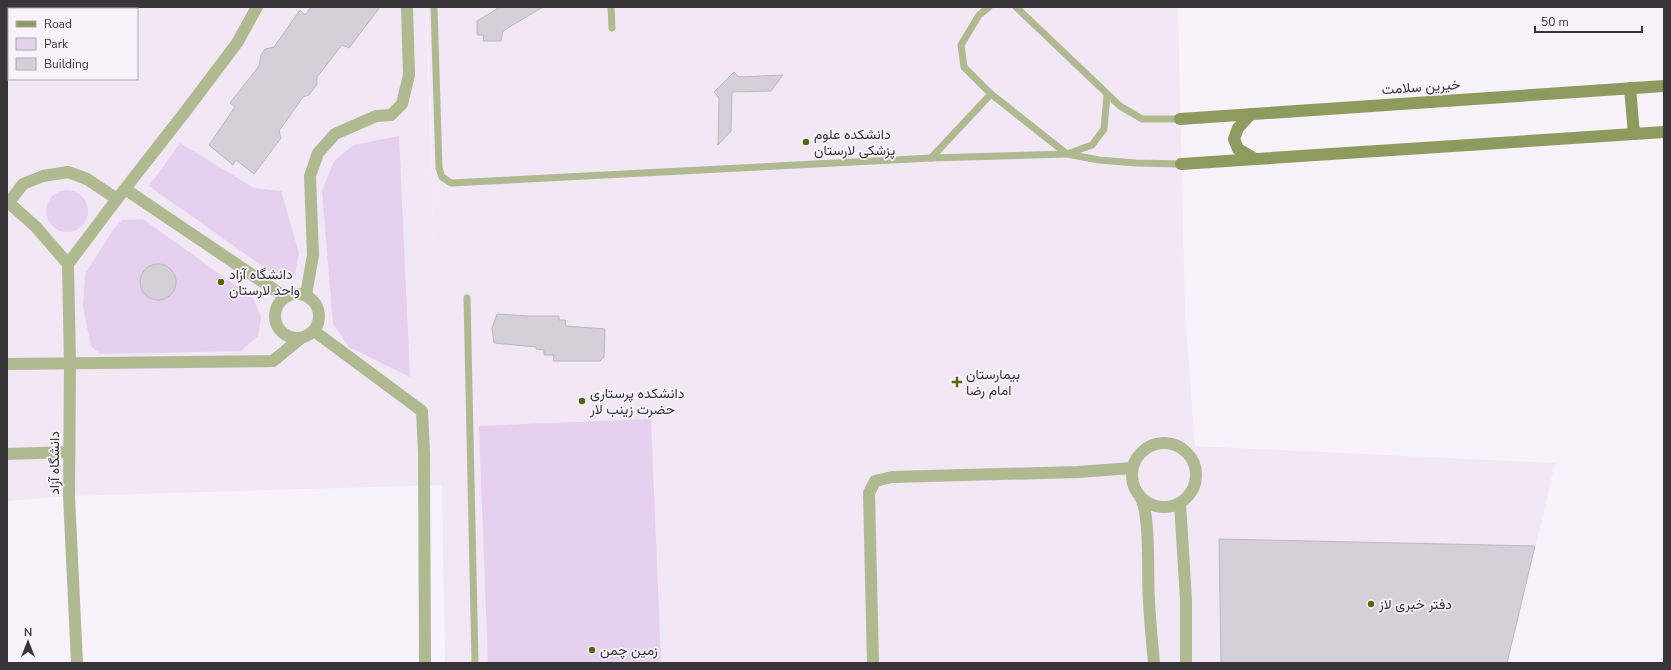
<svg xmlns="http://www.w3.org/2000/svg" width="1671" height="670" font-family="'Nunito Sans',Vazirmatn,sans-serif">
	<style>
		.built { fill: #f1e7f5; fill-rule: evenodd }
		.green { fill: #e5d0ef }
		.building { fill: #d4d0d7; stroke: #bcb8be }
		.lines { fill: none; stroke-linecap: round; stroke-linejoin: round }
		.lane { stroke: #afba91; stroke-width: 7 }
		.street { stroke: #afba91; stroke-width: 12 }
		.secondary { stroke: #8d9c5e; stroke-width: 12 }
		.poi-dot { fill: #56650c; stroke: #f8f3fa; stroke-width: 1.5 }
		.labels { text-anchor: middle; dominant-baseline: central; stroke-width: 3.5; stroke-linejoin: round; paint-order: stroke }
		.street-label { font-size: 14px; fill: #373538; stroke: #f8f3fa }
		.poi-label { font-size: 14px; fill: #373538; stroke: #f8f3fa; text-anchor: start }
	</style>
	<rect width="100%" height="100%" fill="#f8f3fa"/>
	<path class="built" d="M7,7H426L437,332L427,7H1178L1185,312L1195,446L1555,463L1536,546L1219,539L1221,663H445L442,485L69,496L7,501ZM9,9H137V79H9Z"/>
	<g class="green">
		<path d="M399,136L410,377L349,347L333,324L322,191L334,161L354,145Z"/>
		<path d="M180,143L254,188L281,191L299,253L294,278L282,280L149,186Z"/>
		<circle cx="67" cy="211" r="21"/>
		<path d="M143,219L253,298L261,317L258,336L241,351L100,354L91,346L83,307L85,274L113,230L122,220Z"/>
		<path d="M651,419L661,663H488L479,426Z"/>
	</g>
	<g class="building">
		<path d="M311,7H380L349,48L342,45L317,77V84L309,95L303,97L279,131L281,138L254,174L236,160L233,165L209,145L235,107L230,103L259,66L261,55L265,49L274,47L300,10L305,15Z"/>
		<path d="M500,7H543L503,31L501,41H483L484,35H477V21Z"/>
		<path d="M734,72L739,77L783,75L771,91L732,92L731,131L718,145L719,98L714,92Z"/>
		<circle cx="158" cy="282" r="18"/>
		<path d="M497,314L527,316H559V320H565L566,326L605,329L604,357L600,361H553L554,355H544V350L536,349V347L494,343L492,328Z"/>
		<path d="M1219,539L1535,546L1507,663H1221Z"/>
	</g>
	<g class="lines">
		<g class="lane">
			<path d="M434,7L439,168L442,177L451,183L931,158"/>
			<path d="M611,7L612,28"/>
			<path d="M989,7L979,15L961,45L964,67L991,94L1067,154L1099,160L1136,163L1181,164"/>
			<path d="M1016,7L1120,106L1142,119H1180"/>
			<path d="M991,94L931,158L1067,154L1092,145L1104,129L1107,95"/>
			<path d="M467,298L475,663"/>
		</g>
		<g class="street">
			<path d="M125,189L285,297"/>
			<path d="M7,201L36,227L68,264L117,199L185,112L237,43L257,7"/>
			<path d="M9,202L23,184L43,176L68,172L87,179L117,199"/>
			<path d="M68,264L70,364L69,496L77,663"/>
			<circle cx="297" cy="316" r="22"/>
			<path d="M306,295L313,255L310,176L318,153L335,134L376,116L391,115L402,104L409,75L407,7"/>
			<path d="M314,331L422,411L424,452L425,663"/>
			<path d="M7,364L273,361L301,338"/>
			<circle cx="1164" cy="475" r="32"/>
			<path d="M7,454L69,452"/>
			<path d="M1140,497C1151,512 1147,579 1149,601C1150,622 1152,642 1154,663"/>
			<path d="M1180,503L1186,600V663"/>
			<path d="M873,663L869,493L875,481L892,477L1078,472L1132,468"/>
		</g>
		<g class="secondary">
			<path d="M1630,88L1634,134"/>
			<path d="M1251,114L1238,128L1234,139L1238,149L1255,159"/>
			<path d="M1180,119L1664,86"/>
			<path d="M1181,164L1664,132"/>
		</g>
	</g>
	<g class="poi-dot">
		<circle cx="806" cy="142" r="4"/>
		<circle cx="221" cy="282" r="4"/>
		<path d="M955 376h4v4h4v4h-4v4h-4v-4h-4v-4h4z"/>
		<circle cx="582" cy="401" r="4"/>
		<circle cx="1371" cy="604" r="4"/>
		<circle cx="592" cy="650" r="4"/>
	</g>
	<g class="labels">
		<g class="street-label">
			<text transform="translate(1421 87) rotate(-4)">خیرین سلامت</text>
			<text transform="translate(54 463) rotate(-90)">دانشگاه آزاد</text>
		</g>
		<g class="poi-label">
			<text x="814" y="134">دانشکده علوم<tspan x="814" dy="16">پزشکی لارستان</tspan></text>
			<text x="229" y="274">دانشگاه آزاد<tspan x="229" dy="16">واحد لارستان</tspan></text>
			<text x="966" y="374">بیمارستان<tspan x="966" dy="16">امام رضا</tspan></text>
			<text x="590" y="393">دانشکده پرستاری<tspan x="590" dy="16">حضرت زینب لار</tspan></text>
			<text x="1379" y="604">دفتر خبری لاز</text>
			<text x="600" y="650">زمین چمن</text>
		</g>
	</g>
	<rect width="1671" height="670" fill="none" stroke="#373538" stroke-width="16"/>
	<rect x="8" y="8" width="130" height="72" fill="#f8f3fa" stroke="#aba7ac"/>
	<rect x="16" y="21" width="20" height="6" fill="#8d9c5e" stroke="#aba7ac"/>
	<text x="44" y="28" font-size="12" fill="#373538">Road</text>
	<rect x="16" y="38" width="20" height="12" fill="#e5d0ef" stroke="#aba7ac"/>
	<text x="44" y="48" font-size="12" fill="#373538">Park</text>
	<rect x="16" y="58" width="20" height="12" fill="#d4d0d7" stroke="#aba7ac"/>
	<text x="44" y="68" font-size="12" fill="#373538">Building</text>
	<g transform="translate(28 642)" stroke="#f8f3fa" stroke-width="3" paint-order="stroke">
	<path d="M0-3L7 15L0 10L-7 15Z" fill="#373538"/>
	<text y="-6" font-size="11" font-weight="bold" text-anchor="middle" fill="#373538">N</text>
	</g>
	<path d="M1535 26v6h107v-6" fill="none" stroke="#373538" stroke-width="2"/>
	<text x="1541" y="26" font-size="12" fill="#373538" stroke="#f8f3fa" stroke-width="3" paint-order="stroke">50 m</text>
</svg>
